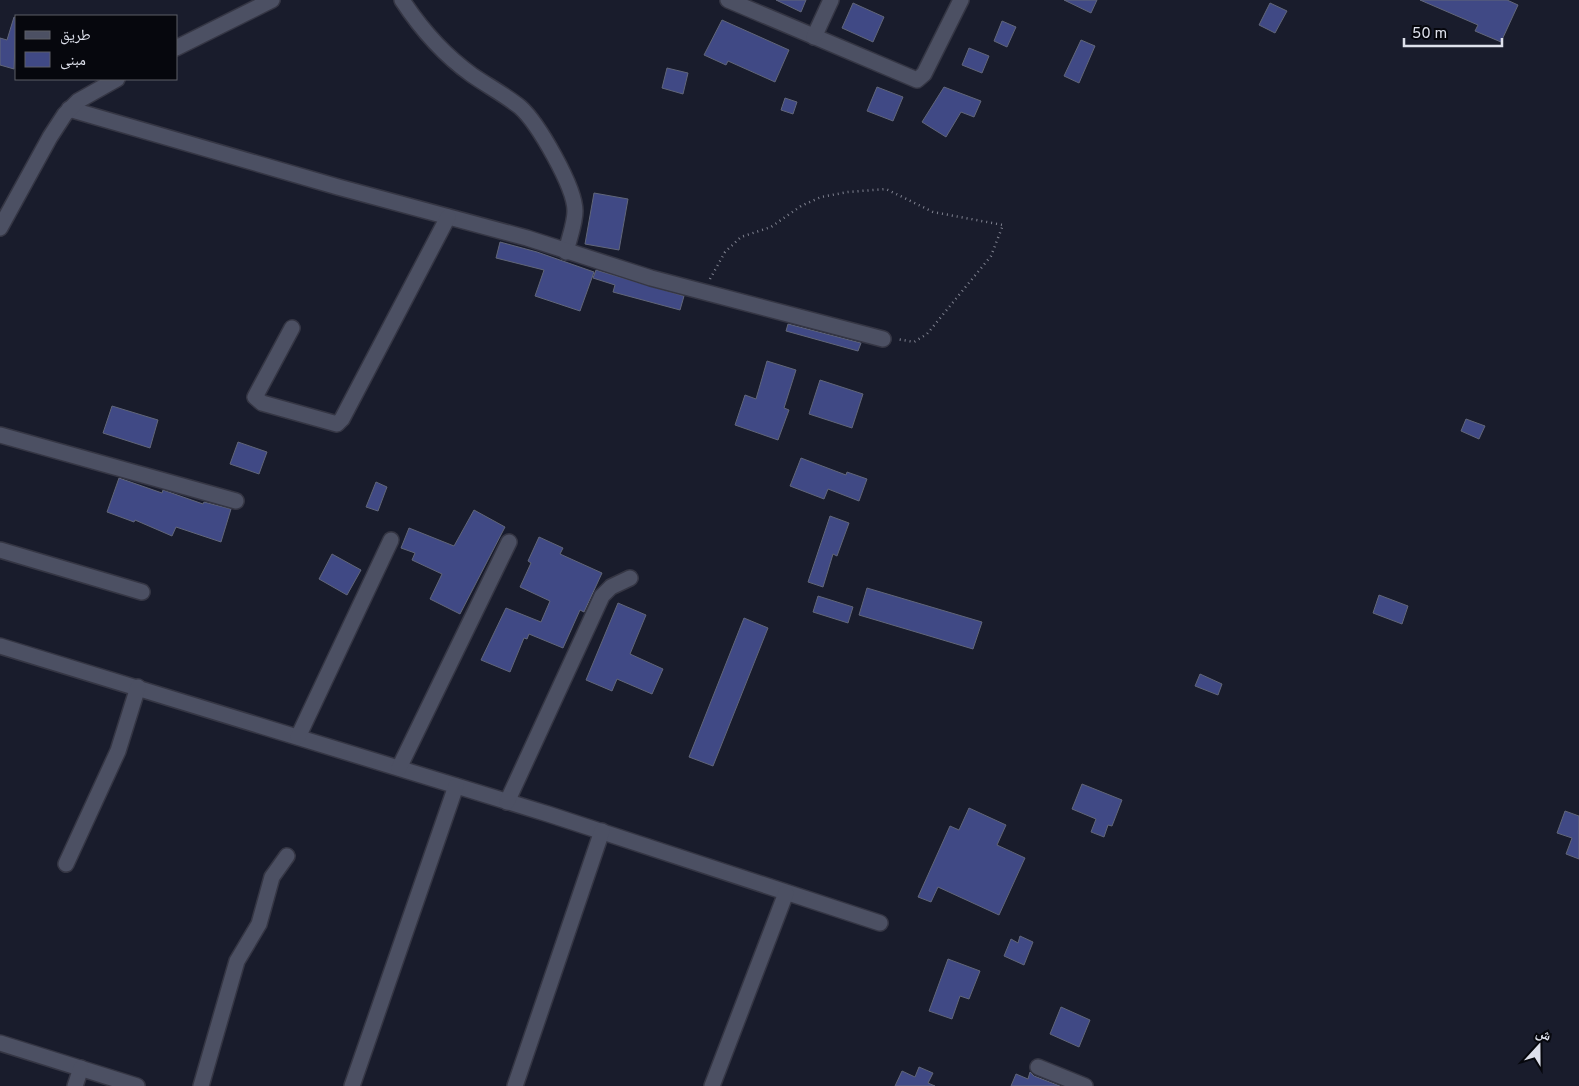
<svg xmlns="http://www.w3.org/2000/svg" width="1579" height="1086" font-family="Overpass,'Noto Naskh Arabic',sans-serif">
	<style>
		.building { fill: #404985; stroke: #616679 }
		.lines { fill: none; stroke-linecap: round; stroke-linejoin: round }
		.street-casing { stroke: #353644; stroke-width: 18 }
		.secondary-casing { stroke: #353644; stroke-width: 18 }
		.path { stroke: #808391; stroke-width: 2.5; stroke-dasharray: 1 4; stroke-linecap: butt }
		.street { stroke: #4c5063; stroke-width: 15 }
		.secondary { stroke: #4c5063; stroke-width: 15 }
	</style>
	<rect width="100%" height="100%" fill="#191c2c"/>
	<g class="building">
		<path d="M776,0H806L801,12Z"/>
		<path d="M1064,0H1097L1091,13Z"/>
		<path d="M1420,0H1507L1518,5L1501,42L1475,31L1478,25Z"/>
		<path d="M853,3L884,17L873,42L842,28Z"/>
		<path d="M1270,3L1287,11L1275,33L1259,25Z"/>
		<path d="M14,17L16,18L14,69L0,65V38L7,40Z"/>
		<path d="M722,20L789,50L775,82L728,61L726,65L704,55Z"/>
		<path d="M1002,21L1016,27L1007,47L994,41Z"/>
		<path d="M1081,40L1095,46L1079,83L1064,76Z"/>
		<path d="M969,48L989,56L982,73L962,65Z"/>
		<path d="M667,68L688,73L683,94L662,88Z"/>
		<path d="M877,87L903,97L893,121L867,111Z"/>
		<path d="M944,87L981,101L974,117L961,112L946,137L922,122Z"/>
		<path d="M785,98L797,102L793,114L781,110Z"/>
		<path d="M594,193L628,199L619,250L585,244Z"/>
		<path d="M500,242L537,252L594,272L580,311L535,296L544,270L496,258Z"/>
		<path d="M596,270L684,296L680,310L613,292L615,285L593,278Z"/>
		<path d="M788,324L861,343L858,351L786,331Z"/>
		<path d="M767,361L796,370L784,408L789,410L778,440L735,425L745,395L756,399Z"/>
		<path d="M820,380L863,394L852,428L809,414Z"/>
		<path d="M112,406L158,420L150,448L103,433Z"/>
		<path d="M1466,419L1485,426L1479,439L1461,431Z"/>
		<path d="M238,442L267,452L259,474L230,464Z"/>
		<path d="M801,458L846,475L847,472L867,479L859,501L828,489L824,499L790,486Z"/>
		<path d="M119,478L162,493L163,490L203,504L204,502L231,509L221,542L176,527L172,536L135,520L134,522L107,512Z"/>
		<path d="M376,482L387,487L378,511L366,507Z"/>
		<path d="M474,510L505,527L460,614L430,599L442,574L412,560L415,553L401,548L409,528L454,546Z"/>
		<path d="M830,516L849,523L837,556L833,554L823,587L808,582Z"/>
		<path d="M539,537L563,548L560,554L602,573L584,612L580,610L563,648L529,634L527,639L524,638L510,672L481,660L506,608L541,622L550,601L520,587L531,563L528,561Z"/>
		<path d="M332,554L361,570L347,595L319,579Z"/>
		<path d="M867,588L982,622L973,649L859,615Z"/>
		<path d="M1379,595L1408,606L1402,624L1373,613Z"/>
		<path d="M818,596L853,607L848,623L813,612Z"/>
		<path d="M618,603L646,615L630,654L663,669L652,694L617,679L612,691L586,680Z"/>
		<path d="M744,618L768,628L713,766L689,757Z"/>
		<path d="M1200,674L1222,684L1218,695L1195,686Z"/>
		<path d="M1082,784L1122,800L1112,826L1108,825L1104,837L1091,832L1096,819L1072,809Z"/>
		<path d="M969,808L1006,825L997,845L1025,858L999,915L938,887L931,902L918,897L950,826L959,830Z"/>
		<path d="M1565,811L1579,816V859L1566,854L1572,838L1557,833Z"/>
		<path d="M1020,936L1033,942L1024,965L1004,956L1011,939L1018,943Z"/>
		<path d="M948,959L980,971L969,999L960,996L952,1019L929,1011Z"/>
		<path d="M1061,1007L1090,1020L1079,1047L1050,1034Z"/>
		<path d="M919,1067L933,1073L928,1083L935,1086H895L902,1071L915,1077Z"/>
		<path d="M1030,1072L1034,1076L1060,1086H1011L1016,1074L1028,1079Z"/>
	</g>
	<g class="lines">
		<defs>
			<g id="street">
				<path d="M402,0C421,29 444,55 472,75C488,86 505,95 520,107C538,123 575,187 575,211C575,224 569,238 566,252"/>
				<path d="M728,0L917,80L924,74L961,0"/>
				<path d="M814,37L831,0"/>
				<path d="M69,109L338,187L527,238L651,278L883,339"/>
				<path d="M292,328L255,397L262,403L337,424L342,419L448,217"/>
				<path d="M0,435L236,501"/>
				<path d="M0,550L142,592"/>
				<path d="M0,646L548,814L880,923"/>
				<path d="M298,737L391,540"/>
				<path d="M399,768L509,542"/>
				<path d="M507,802L602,596L611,587L630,578"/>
				<path d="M66,864L118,751L138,687"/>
				<path d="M0,1043L137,1086"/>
				<path d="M1038,1067L1085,1086"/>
				<path d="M75,1086L81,1068"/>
				<path d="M201,1086L237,961L259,924L272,877L287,856"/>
				<path d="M352,1086L456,786"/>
				<path d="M515,1086L602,831"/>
				<path d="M712,1086L786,893"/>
			</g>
			<g id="secondary">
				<path d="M176,48L272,0"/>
				<path d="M0,228L50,137L65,114L78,101L117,79"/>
			</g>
		</defs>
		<use href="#street" class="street-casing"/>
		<use href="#secondary" class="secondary-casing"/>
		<path class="path" d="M710,279L725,252L741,237L771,227L801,206L821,197L848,192L886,189L933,212L1003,225L991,256L927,334L914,342L897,339"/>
		<use href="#street" class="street"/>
		<use href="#secondary" class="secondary"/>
	</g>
	<rect x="15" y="15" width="162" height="65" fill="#06070d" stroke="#5c5e66"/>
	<rect x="25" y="31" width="25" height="8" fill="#4c5063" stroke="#5c5e66"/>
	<text x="60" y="40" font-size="15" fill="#dee1ec">طريق</text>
	<rect x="25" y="52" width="25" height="15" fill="#404985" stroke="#5c5e66"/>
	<text x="60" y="65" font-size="15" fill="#dee1ec">مبنى</text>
	<g transform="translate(1539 1046) rotate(21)" stroke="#06070d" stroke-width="4" paint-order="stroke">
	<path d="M0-4L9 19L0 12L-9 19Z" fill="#dee1ec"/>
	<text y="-8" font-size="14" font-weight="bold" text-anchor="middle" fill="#dee1ec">ش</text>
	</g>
	<path d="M1404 38v8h98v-8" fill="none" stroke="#dee1ec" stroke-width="2.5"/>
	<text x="1412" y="38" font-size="15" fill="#dee1ec" stroke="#06070d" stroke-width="4" paint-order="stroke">50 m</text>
</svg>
